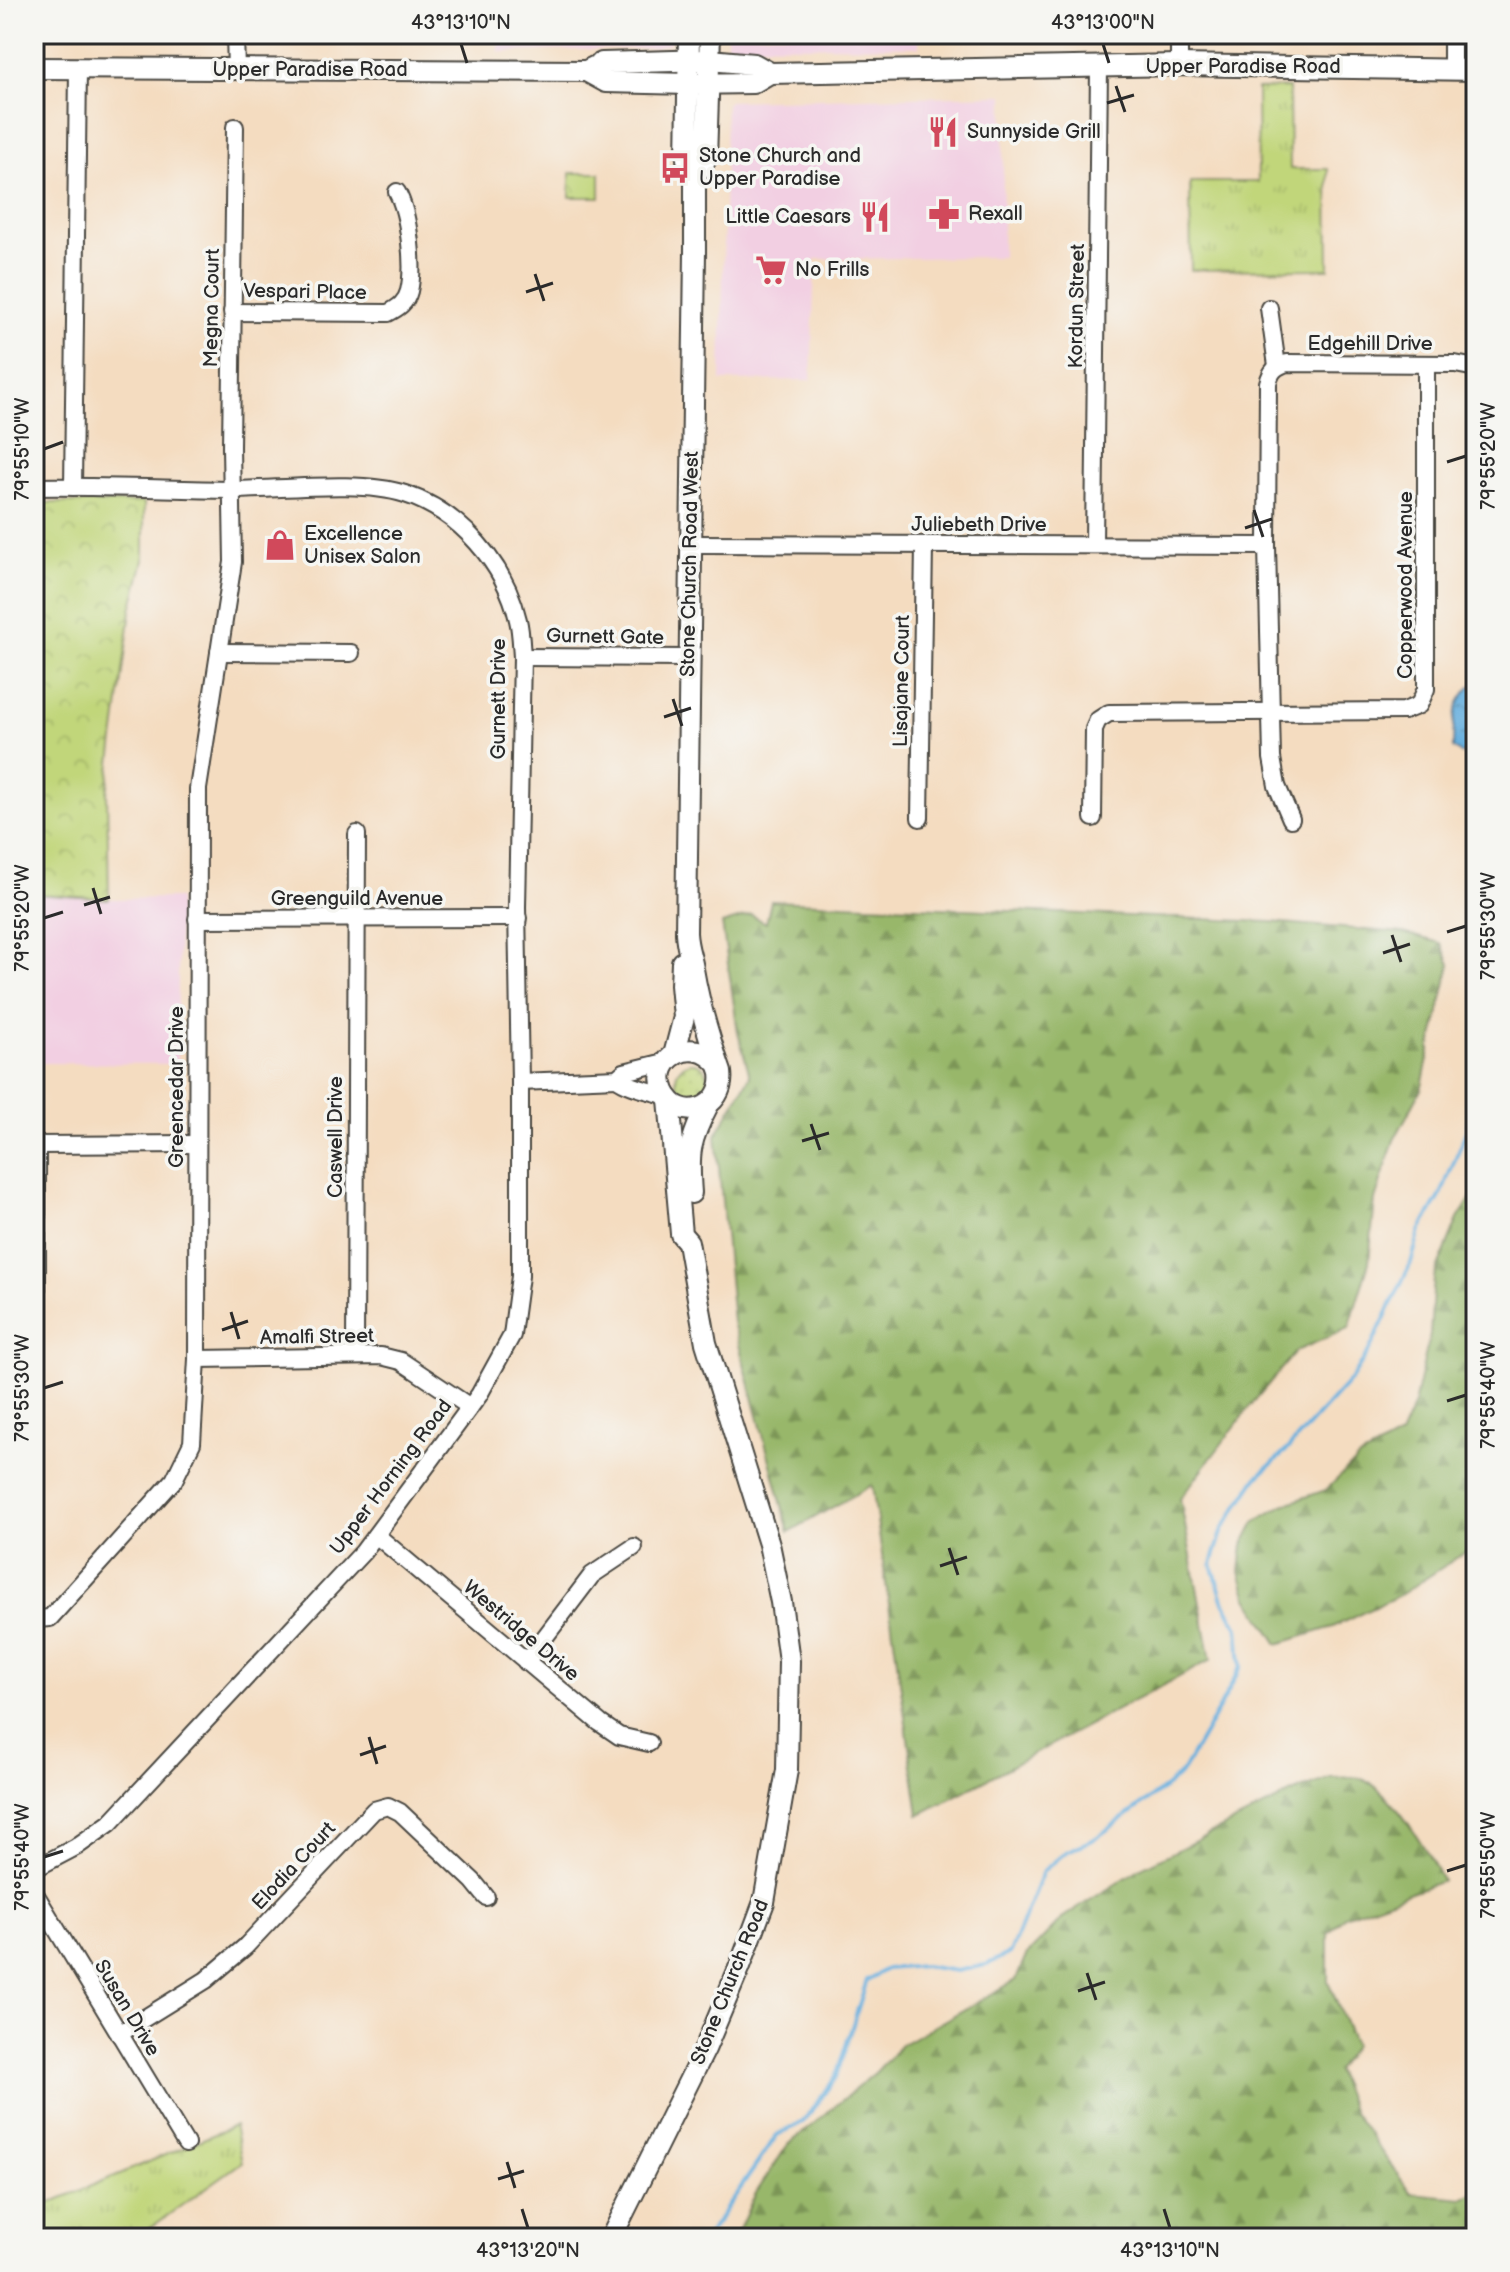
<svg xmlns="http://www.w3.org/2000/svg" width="1510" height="2272" font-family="'Balsamiq Sans',sans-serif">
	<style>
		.built { fill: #f2cfe2 }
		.grass { fill: url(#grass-tufts); stroke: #768052; stroke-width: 2 }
		.forest { fill: url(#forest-firs); stroke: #62714a; stroke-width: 2 }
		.park { fill: url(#park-crowns); stroke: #768052; stroke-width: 2 }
		.garden { fill: url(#garden-dots); stroke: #768052; stroke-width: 2 }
		.water { fill: url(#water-ripples); stroke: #486d84; stroke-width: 2 }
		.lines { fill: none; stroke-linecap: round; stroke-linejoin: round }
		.stream { stroke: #66afde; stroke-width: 4 }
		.minor-casing { stroke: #494641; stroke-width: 20 }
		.major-casing { stroke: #494641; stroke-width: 24 }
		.minor { stroke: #fff; stroke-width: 16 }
		.major { stroke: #fff; stroke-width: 20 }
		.ticks { fill: none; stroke: #2b2b2b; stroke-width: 3 }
		.labels { text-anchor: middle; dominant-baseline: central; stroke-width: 7; stroke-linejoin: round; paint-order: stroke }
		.street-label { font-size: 20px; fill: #2b2b2b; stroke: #f6f6f2 }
		.poi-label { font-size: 20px; fill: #2b2b2b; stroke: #f6f6f2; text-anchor: start }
		.neatline { fill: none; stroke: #2b2b2b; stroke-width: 3 }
		.ticks-label { font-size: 20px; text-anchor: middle; fill: #2b2b2b }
	</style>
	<defs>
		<pattern id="grass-tufts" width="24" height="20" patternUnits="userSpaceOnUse" patternTransform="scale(2)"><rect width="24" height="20" fill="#c1d67a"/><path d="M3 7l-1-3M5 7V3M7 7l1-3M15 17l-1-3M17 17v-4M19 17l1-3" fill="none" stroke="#a6b86a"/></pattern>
		<pattern id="forest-firs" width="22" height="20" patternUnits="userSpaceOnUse" patternTransform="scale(2)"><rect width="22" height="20" fill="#98b76a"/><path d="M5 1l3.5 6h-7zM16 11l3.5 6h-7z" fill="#7c9557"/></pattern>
		<pattern id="park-crowns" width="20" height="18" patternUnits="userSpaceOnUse" patternTransform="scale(2)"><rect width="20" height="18" fill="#c1d67a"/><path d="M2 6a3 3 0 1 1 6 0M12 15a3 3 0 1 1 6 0" fill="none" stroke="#a6b86a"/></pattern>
		<pattern id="garden-dots" width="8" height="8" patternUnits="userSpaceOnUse" patternTransform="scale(2)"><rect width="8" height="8" fill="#c1d67a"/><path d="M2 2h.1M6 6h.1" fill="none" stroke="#a6b86a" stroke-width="1.8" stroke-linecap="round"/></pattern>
		<pattern id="water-ripples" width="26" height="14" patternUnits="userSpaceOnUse" patternTransform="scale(2)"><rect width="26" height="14" fill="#66afde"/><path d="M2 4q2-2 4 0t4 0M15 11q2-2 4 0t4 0" fill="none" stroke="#548fb4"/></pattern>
	</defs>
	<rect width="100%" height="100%" fill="#f6f6f2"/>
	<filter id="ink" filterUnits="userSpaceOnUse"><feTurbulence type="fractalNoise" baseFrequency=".0125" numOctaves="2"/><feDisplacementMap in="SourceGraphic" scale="16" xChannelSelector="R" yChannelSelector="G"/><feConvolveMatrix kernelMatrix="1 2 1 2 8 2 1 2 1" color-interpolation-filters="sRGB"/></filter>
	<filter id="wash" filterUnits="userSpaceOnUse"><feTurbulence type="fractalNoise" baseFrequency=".006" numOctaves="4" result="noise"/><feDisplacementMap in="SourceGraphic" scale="32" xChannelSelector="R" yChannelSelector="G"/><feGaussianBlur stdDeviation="1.8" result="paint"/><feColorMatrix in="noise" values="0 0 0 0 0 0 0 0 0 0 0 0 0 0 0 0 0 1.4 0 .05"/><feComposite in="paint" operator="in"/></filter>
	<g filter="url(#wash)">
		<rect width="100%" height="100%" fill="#f4dcc0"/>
		<g class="built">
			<path d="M499,34H671V37L669,44L655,48L499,52Z"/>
			<path d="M727,34H919V47L727,45Z"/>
			<path d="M1004,95L1002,257L815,259L811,380L721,381L726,104L729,101Z"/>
			<path d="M34,894L109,899L179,898L177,1064L34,1063Z"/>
		</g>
		<g class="grass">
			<path d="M1289,88L1290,169H1328L1329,269L1191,270L1190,182H1258L1257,89Z"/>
			<path d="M234,2126L242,2162L136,2238H34V2210Z"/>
		</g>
		<g class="forest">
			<path d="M771,901L1271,922L1403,933L1441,943L1450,964L1421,1090L1394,1140L1375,1200L1369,1262L1349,1328L1296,1351L1251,1405L1180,1499L1211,1660L919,1815L872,1485L789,1532L733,1322L716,1135L750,1076L738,1032L722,924L751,915L766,923Z"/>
			<path d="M1476,1190V1545L1402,1594L1333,1627L1278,1644L1248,1598L1240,1572L1243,1545L1255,1522L1283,1505L1326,1490L1359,1458L1400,1436L1414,1404L1430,1335L1434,1277L1458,1219Z"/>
			<path d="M1331,1778C1340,1778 1354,1776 1362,1779C1392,1790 1429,1853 1442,1881L1344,1916L1328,1934V1981L1354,2045L1336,2071L1353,2112L1411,2193L1462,2198L1476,2192V2238H735L756,2193L787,2146L876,2072L901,2045L1016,1980L1026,1956L1065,1916L1141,1868L1294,1792Z"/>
		</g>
		<g class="park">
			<rect x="570" y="173" width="30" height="24"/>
			<path d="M144,502V560L131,610L107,793L109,899L34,894V503Z"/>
		</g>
		<circle class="garden" cx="692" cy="1079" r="16"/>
		<path class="water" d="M1471,686H1476V743L1461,754L1453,748C1454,722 1452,705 1471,686Z"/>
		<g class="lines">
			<path class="stream" d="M706,2238L777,2135L803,2122L836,2077L867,1980L886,1969L924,1966L956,1971L986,1965L1010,1953L1043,1871L1066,1852L1096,1838L1167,1786L1182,1772L1221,1705L1241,1666L1238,1628L1223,1600L1212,1564L1223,1529L1258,1476L1283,1454L1352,1378L1368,1353L1411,1263L1420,1231L1441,1195L1467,1129L1476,1085"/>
		</g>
	</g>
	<g filter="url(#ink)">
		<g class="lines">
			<defs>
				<g id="minor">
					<path d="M235,34L236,70"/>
					<path d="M1452,34V69"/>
					<path d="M1179,65V34"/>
					<path d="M1269,308L1277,366"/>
					<path d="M232,312L388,313C398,308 406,303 409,291C415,266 409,214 397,192"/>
					<path d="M34,487C99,486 164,489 229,490C278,490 361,479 405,494C460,512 505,564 518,620C521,632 521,645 522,657L517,907L520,1082V1276L512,1335L479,1395L363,1552L110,1823L76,1847L34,1869"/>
					<path d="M73,487L78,69"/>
					<path d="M691,544L1267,546"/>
					<path d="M1094,545L1099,67"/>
					<path d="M219,652L351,653"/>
					<path d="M522,657L688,658"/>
					<path d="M920,818L924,545"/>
					<path d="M1093,818L1094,729L1098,720L1109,713L1404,711L1419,705L1426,689V364"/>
					<path d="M1291,819L1277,786L1272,758L1267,546L1268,383C1271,371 1275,367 1287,363L1455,364L1476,368"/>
					<path d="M197,919L518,918"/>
					<path d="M617,1078C628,1087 652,1091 667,1096"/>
					<path d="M520,1082L617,1078L624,1072L669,1061"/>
					<path d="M34,1145L196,1144"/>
					<path d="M355,1355L357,834"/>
					<path d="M197,1359L381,1356L401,1361L470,1407"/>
					<path d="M34,1364L37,1293V1145"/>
					<path d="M376,1535L600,1723L619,1736L649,1743"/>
					<path d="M34,1616L37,1619L50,1618L174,1480L192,1443L197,1359L198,789L233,562L231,447L235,127"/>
					<path d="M526,1662L592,1575L634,1547"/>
					<path d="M34,1892L186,2144"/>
					<path d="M119,2034L206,1980L245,1947L374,1810L388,1806L400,1812L473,1881L486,1897"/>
				</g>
				<g id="major">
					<path d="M689,34L687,159L695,176V252L686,933C687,949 691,956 693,969C699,1005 709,1038 721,1072C726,1109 679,1125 664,1091C650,1057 694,1035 717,1063"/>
					<path d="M34,68L586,71L602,63L710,60L754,64L770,73L1179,65L1476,70"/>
					<path d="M586,71L606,82L689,84L753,83L770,73"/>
					<path d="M695,176L706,159L710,34"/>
					<path d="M674,1055L684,1017L681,985L682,962"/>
					<path d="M691,1193C688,1153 689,1141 708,1105"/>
					<path d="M611,2238L705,2049L740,1966L764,1902L787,1770L789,1661L781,1602L769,1544L706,1343L688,1242L681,1234L669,1099"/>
				</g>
			</defs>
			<use href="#minor" class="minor-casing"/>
			<use href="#major" class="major-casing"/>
			<use href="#minor" class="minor"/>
			<use href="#major" class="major"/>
		</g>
	</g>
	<path class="ticks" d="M461,44L467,63M1103,44L1109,63M1116,86L1125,112M1107,103L1134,95M535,274L544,301M526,292L553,283M44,449L63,442M1447,462L1466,456M1254,510L1263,537M1245,528L1272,519M673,699L682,726M664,717L691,708M93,888L101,914M84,905L110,897M44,918L63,912M1447,932L1466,926M1392,935L1401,962M1383,953L1410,944M811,1124L820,1150M802,1141L829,1133M231,1312L239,1339M222,1330L248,1321M44,1388L63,1382M1447,1401L1466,1395M949,1548L958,1575M940,1566L967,1557M369,1737L377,1764M360,1755L386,1746M44,1857L63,1851M1447,1871L1466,1865M1087,1973L1096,2000M1078,1991L1105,1982M507,2162L515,2188M498,2179L524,2171M522,2209L528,2228M1164,2209L1170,2228"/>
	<defs>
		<symbol id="restaurant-bare" viewBox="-9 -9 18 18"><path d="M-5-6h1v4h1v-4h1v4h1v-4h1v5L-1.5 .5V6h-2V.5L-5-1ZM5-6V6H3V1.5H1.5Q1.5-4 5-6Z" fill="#d1495b" stroke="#f6f6f2" stroke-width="2.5" paint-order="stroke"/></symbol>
		<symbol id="bus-bare" viewBox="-9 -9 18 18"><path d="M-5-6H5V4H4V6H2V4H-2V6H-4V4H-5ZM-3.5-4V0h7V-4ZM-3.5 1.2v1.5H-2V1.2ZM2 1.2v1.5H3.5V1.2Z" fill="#d1495b" stroke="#f6f6f2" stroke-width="2.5" paint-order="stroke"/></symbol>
		<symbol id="pharmacy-bare" viewBox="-9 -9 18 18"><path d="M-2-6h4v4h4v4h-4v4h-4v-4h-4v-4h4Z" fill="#d1495b" stroke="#f6f6f2" stroke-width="2.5" paint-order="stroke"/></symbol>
		<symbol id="supermarket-bare" viewBox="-9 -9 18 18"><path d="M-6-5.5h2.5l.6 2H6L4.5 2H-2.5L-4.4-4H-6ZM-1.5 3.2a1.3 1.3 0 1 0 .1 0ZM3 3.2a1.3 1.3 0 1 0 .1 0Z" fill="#d1495b" stroke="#f6f6f2" stroke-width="2.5" paint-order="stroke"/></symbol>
		<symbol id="shop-bare" viewBox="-9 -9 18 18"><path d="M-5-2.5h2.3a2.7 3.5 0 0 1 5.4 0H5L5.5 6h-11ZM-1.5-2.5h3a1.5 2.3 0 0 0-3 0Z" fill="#d1495b" stroke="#f6f6f2" stroke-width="2.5" paint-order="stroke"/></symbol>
	</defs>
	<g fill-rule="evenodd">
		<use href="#restaurant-bare" x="921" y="110" width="44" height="44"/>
		<use href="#bus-bare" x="653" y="146" width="44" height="44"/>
		<use href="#pharmacy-bare" x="922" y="192" width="44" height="44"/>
		<use href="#restaurant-bare" x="853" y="195" width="44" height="44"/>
		<use href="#supermarket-bare" x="749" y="248" width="44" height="44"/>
		<use href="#shop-bare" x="258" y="523" width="44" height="44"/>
	</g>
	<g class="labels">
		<g class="street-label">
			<text x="1243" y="67">Upper Paradise Road</text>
			<text x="310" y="70">Upper Paradise Road</text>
			<text transform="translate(305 292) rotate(1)">Vespari Place</text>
			<text transform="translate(1077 306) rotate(-89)">Kordun Street</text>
			<text transform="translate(212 308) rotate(-89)">Megna Court</text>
			<text x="1370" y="344">Edgehill Drive</text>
			<text x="979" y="525">Juliebeth Drive</text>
			<text transform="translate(690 564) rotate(-89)">Stone Church Road West</text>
			<text transform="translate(1406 585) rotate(-90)">Copperwood Avenue</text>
			<text transform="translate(605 637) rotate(1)">Gurnett Gate</text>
			<text transform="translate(902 681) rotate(-89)">Lisajane Court</text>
			<text transform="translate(499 699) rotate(-90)">Gurnett Drive</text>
			<text x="357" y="899">Greenguild Avenue</text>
			<text transform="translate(177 1087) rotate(-90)">Greencedar Drive</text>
			<text transform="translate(336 1137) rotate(-90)">Caswell Drive</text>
			<text transform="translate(317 1337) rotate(-1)">Amalfi Street</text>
			<text transform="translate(391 1477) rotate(-53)">Upper Horning Road</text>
			<text transform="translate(521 1631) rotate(40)">Westridge Drive</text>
			<text transform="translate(294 1866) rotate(-47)">Elodia Court</text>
			<text transform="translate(730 1982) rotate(-68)">Stone Church Road</text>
			<text transform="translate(127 2008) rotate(59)">Susan Drive</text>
		</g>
		<g class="poi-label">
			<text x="967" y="132">Sunnyside Grill</text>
			<text x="699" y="156">Stone Church and<tspan x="699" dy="23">Upper Paradise</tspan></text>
			<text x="968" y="214">Rexall</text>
			<text x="851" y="217" text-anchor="end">Little Caesars</text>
			<text x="795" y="270">No Frills</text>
			<text x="304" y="534">Excellence<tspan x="304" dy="23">Unisex Salon</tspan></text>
		</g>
	</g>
	<rect width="1510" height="2272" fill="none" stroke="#f6f6f2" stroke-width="88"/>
	<rect x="44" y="44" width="1422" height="2184" class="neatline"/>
	<g class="ticks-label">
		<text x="461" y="29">43°13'10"N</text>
		<text x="1103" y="29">43°13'00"N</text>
		<text transform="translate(22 449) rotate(-90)" y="7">79°55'10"W</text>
		<text transform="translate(1488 456) rotate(-90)" y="7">79°55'20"W</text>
		<text transform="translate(22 918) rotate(-90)" y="7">79°55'20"W</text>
		<text transform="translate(1488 926) rotate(-90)" y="7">79°55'30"W</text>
		<text transform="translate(22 1388) rotate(-90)" y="7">79°55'30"W</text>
		<text transform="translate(1488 1395) rotate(-90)" y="7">79°55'40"W</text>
		<text transform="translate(22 1857) rotate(-90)" y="7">79°55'40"W</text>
		<text transform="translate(1488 1865) rotate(-90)" y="7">79°55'50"W</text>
		<text x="528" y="2257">43°13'20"N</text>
		<text x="1170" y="2257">43°13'10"N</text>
	</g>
</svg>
